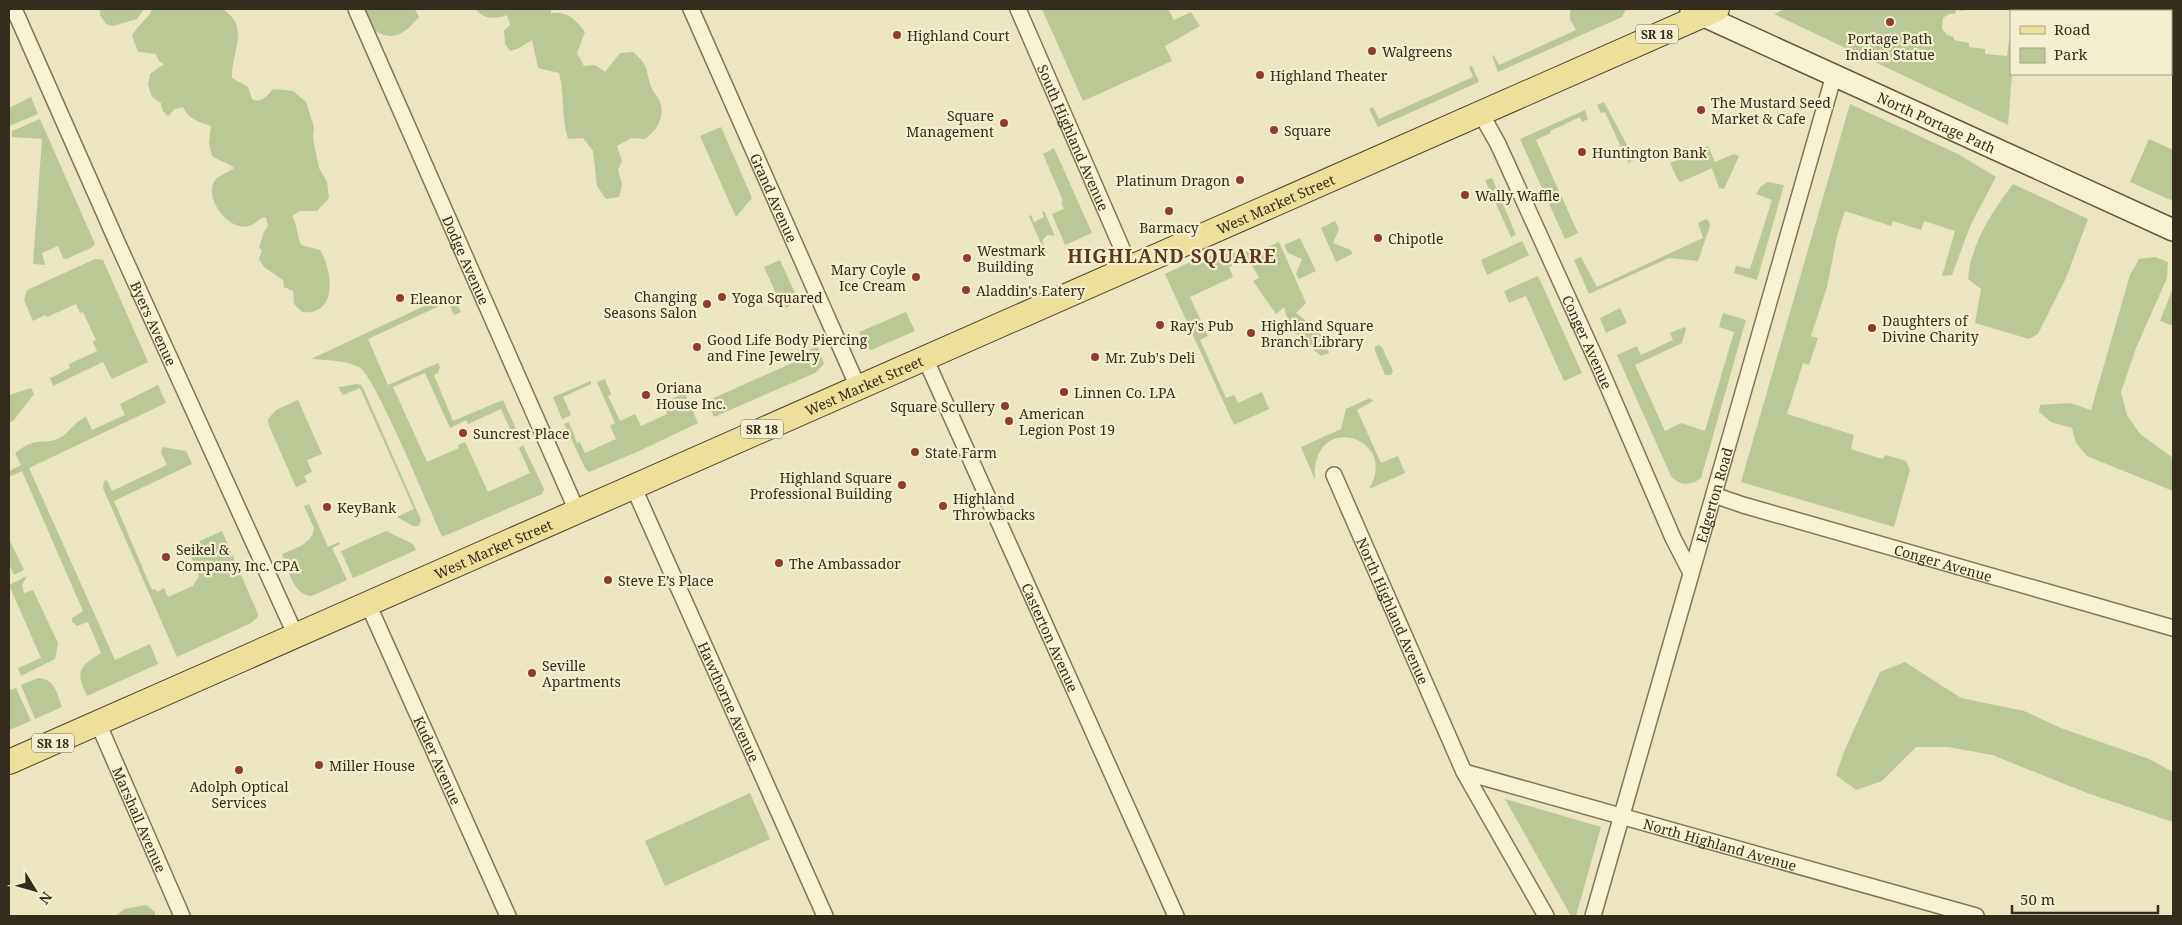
<svg xmlns="http://www.w3.org/2000/svg" width="2182" height="925" font-family="'Noto Serif',serif">
	<style>
		.green { fill: #bac896 }
		.lines { fill: none; stroke-linecap: round; stroke-linejoin: round }
		.minor-casing { stroke: #837659; stroke-width: 18 }
		.secondary-casing { stroke: #65573d; stroke-width: 24 }
		.primary-casing { stroke: #51442e; stroke-width: 26 }
		.minor { stroke: #f7f2d3; stroke-width: 15 }
		.secondary { stroke: #f7f2d3; stroke-width: 21 }
		.primary { stroke: #ede09a; stroke-width: 24 }
		.poi-dot { fill: #8f3c2d; stroke: #f3eed0; stroke-width: 2 }
		.labels { text-anchor: middle; dominant-baseline: central; stroke-width: 4.5; stroke-linejoin: round; paint-order: stroke }
		.shield { fill: #f3eed0; stroke: #6d6653; stroke-width: 1 }
		.shield-label { font-size: 12px; font-weight: bold; fill: #342c1d }
		.poi-label { font-size: 14px; fill: #342c1d; stroke: #f3eed0; text-anchor: start }
		.street-label { font-size: 14px; fill: #342c1d; stroke: #f3eed0 }
		.district-label { font-size: 19px; font-weight: bold; letter-spacing: 1px; fill: #5e361f; stroke: #f3eed0 }
	</style>
	<rect width="100%" height="100%" fill="#ebe5c1"/>
	<g class="green">
		<path d="M100,9H144L137,19L113,26L106,24L100,15Z"/>
		<path d="M152,9H223C251,28 231,52 232,78L248,87L252,99C261,104 267,96 273,89L293,91L306,102L314,127L313,139L319,168L327,182L329,198L317,211H300L292,216C298,227 297,235 301,245L320,250C333,271 338,316 302,312L294,304L293,291L284,287L283,280L264,267L259,259L262,250L259,248L264,232L268,226L266,217C259,218 256,224 249,226C230,232 206,201 213,184C216,175 227,174 234,168C229,163 219,161 212,156L209,143L211,126C199,122 188,119 183,107L175,109L168,116L163,111L161,103L152,97L148,85L150,74L164,64L159,61L156,54L138,52L132,36C136,27 151,16 152,9Z"/>
		<path d="M363,9H415L419,17C411,26 399,40 385,35C379,34 372,28 367,25Z"/>
		<path d="M476,9H551V13C568,11 576,20 585,32L577,53L584,66L595,65L605,72L620,53L633,52C650,67 645,70 652,89C654,94 659,97 660,102C665,118 657,130 645,139L631,138L617,146L622,161L618,170L622,185L619,197L606,199L597,186L593,151L583,138L568,139C561,117 565,95 559,73L538,68L532,40L517,49L510,51L505,44L504,31L510,25L507,15C496,19 483,20 476,9Z"/>
		<path d="M1042,9H1168L1174,20L1191,12L1200,26L1165,46L1172,61L1083,101Z"/>
		<path d="M1570,9H1626L1622,17L1498,72L1492,56L1494,55L1499,65L1576,30L1570,19Z"/>
		<path d="M1785,9H1963V11L1956,10L1955,14H1949L1943,18L1942,29L1947,35L1954,37V40L1969,43V47L1985,49V54L2007,56L2011,26L2012,74L2008,125L1774,14Z"/>
		<path d="M1472,66L1479,82L1378,127L1369,109L1373,107L1379,119L1473,77L1469,67Z"/>
		<path d="M31,97L38,114L9,126V108Z"/>
		<path d="M1604,102L1633,156L1634,160L1628,163L1605,112L1601,113L1597,105Z"/>
		<path d="M1850,104L1958,154L1996,177L1971,224L1952,275L1942,276L1955,231L1924,221L1921,230L1893,221L1891,226L1845,211L1837,236L1827,287L1811,336L1818,338L1809,365L1803,363L1787,414L1854,435L1851,449L1882,459L1886,455L1906,461L1910,470L1894,527L1741,482Z"/>
		<path d="M1585,110L1588,119L1582,122L1580,117L1550,131L1551,133L1536,140L1578,233L1565,239L1520,139Z"/>
		<path d="M40,119L95,244L91,248L66,259L63,258L58,246L42,253L45,265L33,264L42,139L12,137V131Z"/>
		<path d="M721,127L752,198L736,217L700,136Z"/>
		<path d="M2149,139L2173,150V201L2130,182Z"/>
		<path d="M1708,146L1715,162L1734,154L1739,156L1724,189L1719,188L1712,168L1681,182L1678,180L1670,163Z"/>
		<path d="M1054,148L1092,233L1065,245L1052,214L1064,209L1061,202L1063,201L1043,154Z"/>
		<path d="M1492,178L1516,235L1511,237L1485,180Z"/>
		<path d="M1768,182L1784,185L1757,280L1734,273L1736,266L1750,269L1772,200L1756,194L1761,186Z"/>
		<path d="M2013,184L2088,219L2066,278L2038,334L2029,339L1975,323L1981,289L1968,279C1971,243 1992,212 2013,184Z"/>
		<path d="M1044,211L1055,236L1047,235L1042,241L1047,253H1045L1029,216L1031,215L1034,222L1044,217L1042,212Z"/>
		<path d="M1706,219L1709,221L1710,226L1698,261L1669,258L1589,294L1574,260L1581,257L1597,287L1703,238L1698,223Z"/>
		<path d="M1335,221L1339,229L1333,243L1351,250L1352,254L1336,262L1321,228Z"/>
		<path d="M1300,238L1316,271L1299,279L1296,274L1302,259L1288,253L1284,245Z"/>
		<path d="M1522,241L1529,255L1487,275L1481,260Z"/>
		<path d="M1279,242L1306,303L1296,313L1319,331L1329,353L1321,356L1292,330L1294,329L1288,321L1284,307L1276,314L1253,281L1259,278L1248,258L1229,267L1233,277L1190,297L1208,336L1200,340L1226,398L1234,395L1238,403L1262,392L1269,409L1234,425L1165,274L1201,257L1261,250Z"/>
		<path d="M2155,257L2168,262L2167,278L2136,348L2121,392L2127,415L2140,434L2173,458V491L2087,456L2076,443L2072,428L2051,422L2039,412L2040,405L2070,403L2091,410L2130,275L2139,259Z"/>
		<path d="M95,259L103,260L148,362L112,379L103,362L53,386L50,378L70,368L69,364L97,351L93,342L96,340L83,312L80,313L76,304L47,317L45,315L33,321L24,300L27,290Z"/>
		<path d="M780,260L799,302L783,309L764,267Z"/>
		<path d="M1538,276L1582,373L1564,381L1526,296L1509,303L1504,291Z"/>
		<path d="M2173,288V326L2160,321Z"/>
		<path d="M452,293L461,312L454,315L448,302L368,339L388,385L438,363L440,367L438,373L434,375L453,421L503,400L521,440L516,442L501,409L468,424L466,420L450,428L425,373L393,387L427,462L459,448L458,445L465,442L488,492L530,473L519,448L523,445L544,489L542,494L442,537C431,513 375,375 359,367C345,360 326,360 311,359Z"/>
		<path d="M1620,308L1627,323L1606,333L1600,318Z"/>
		<path d="M906,312L915,331L871,350L867,348L859,332Z"/>
		<path d="M1723,313L1746,320L1701,478C1691,486 1679,486 1671,476L1617,355L1637,346L1641,355L1673,340L1670,333L1685,327L1686,329L1682,343L1635,365L1665,431L1681,423L1705,431L1734,332L1719,327Z"/>
		<path d="M1379,345L1382,347L1393,371L1391,375H1385L1375,351V347Z"/>
		<path d="M818,347L824,364L815,373L714,417L707,401L810,355V349Z"/>
		<path d="M605,379L611,394L608,396L620,421L635,414L641,426L667,414L662,403L685,393L698,423L637,452L589,472L585,468L564,424L569,422L577,443L580,442L585,453L616,439L610,426L615,423L597,382Z"/>
		<path d="M591,381V384L563,397L571,415L562,419L553,397Z"/>
		<path d="M357,384L361,385L363,388L421,520L419,526H413L397,517L414,509L360,388L343,395L338,387Z"/>
		<path d="M158,385L166,403L29,468L115,660L150,644L158,664L87,696C75,670 79,667 101,653L88,622L77,626L72,622V618L83,611L22,471L9,477V471L21,465L15,453C22,448 29,443 37,442C44,441 51,442 57,439C69,435 72,423 86,417L92,430L125,415L120,404Z"/>
		<path d="M31,388L34,394L14,420L9,423V395Z"/>
		<path d="M1370,398L1373,401L1357,410L1381,463L1398,456L1405,473L1369,489C1401,437 1310,409 1315,480L1301,447L1341,429L1346,409Z"/>
		<path d="M298,400L322,454L307,460L312,472L304,476L307,482L296,487L269,426L268,419L276,410Z"/>
		<path d="M163,447L186,451L192,464L114,501L152,590L155,589L157,592L164,588L168,597L193,586L199,576L187,547L222,531L258,614L257,618L251,623L177,657L103,488L104,481L107,480L112,491L167,465L161,452Z"/>
		<path d="M309,504L328,547L339,542L340,544L332,548L347,580L312,596C293,596 288,568 282,554C295,548 312,545 314,528L304,506Z"/>
		<path d="M386,531L413,544L416,550L353,578L341,551Z"/>
		<path d="M9,539L24,570L14,575L9,564Z"/>
		<path d="M27,576L22,585L24,593L33,590L58,643L55,659L21,676L18,668L41,658L9,585Z"/>
		<path d="M1905,662L1961,698L2024,711L2061,728L2149,759L2173,772V822L2087,793L1992,755L1948,747H1916L1882,781L1856,790L1836,775L1846,747L1880,672Z"/>
		<path d="M38,678C55,679 57,693 62,707L35,719L21,685Z"/>
		<path d="M9,687L11,690L16,688L31,721L9,730Z"/>
		<path d="M750,793L770,839L665,886L645,841Z"/>
		<path d="M1505,799L1601,827L1576,916H1571Z"/>
		<path d="M146,905L155,912V916H116L124,909Z"/>
	</g>
	<g class="lines">
		<defs>
			<g id="minor">
				<path id="s1" d="M14,9L117,242L296,636"/>
				<path id="s2" d="M356,9L577,511"/>
				<path id="s3" d="M691,9L858,387"/>
				<path id="s4" d="M1018,9L1130,267"/>
				<path id="s5" d="M1480,112L1498,144L1599,366L1673,538L1691,573"/>
				<path id="s6" d="M925,358L1176,916"/>
				<path id="s7" d="M1334,475L1464,772L1546,916"/>
				<path id="s8" d="M633,486L825,916"/>
				<path id="s9" d="M1714,495L1743,505L2173,628"/>
				<path id="s10" d="M368,604L508,916"/>
				<path id="s11" d="M98,723L182,916"/>
				<path id="s12" d="M1464,772L1976,916"/>
				<path id="s13" d="M1593,916L1834,75"/>
			</g>
			<g id="secondary">
				<path id="s14" d="M1691,10L2173,230"/>
			</g>
			<g id="primary">
				<path id="s15" d="M9,762L1717,9"/>
			</g>
		</defs>
		<use href="#minor" class="minor-casing"/>
		<use href="#secondary" class="secondary-casing"/>
		<use href="#primary" class="primary-casing"/>
		<use href="#minor" class="minor"/>
		<use href="#secondary" class="secondary"/>
		<use href="#primary" class="primary"/>
	</g>
	<g class="poi-dot">
		<circle cx="1890" cy="22" r="5"/>
		<circle cx="897" cy="35" r="5"/>
		<circle cx="1372" cy="51" r="5"/>
		<circle cx="1260" cy="75" r="5"/>
		<circle cx="1701" cy="110" r="5"/>
		<circle cx="1004" cy="123" r="5"/>
		<circle cx="1274" cy="130" r="5"/>
		<circle cx="1582" cy="152" r="5"/>
		<circle cx="1240" cy="180" r="5"/>
		<circle cx="1465" cy="195" r="5"/>
		<circle cx="1169" cy="211" r="5"/>
		<circle cx="1378" cy="238" r="5"/>
		<circle cx="967" cy="258" r="5"/>
		<circle cx="916" cy="277" r="5"/>
		<circle cx="966" cy="290" r="5"/>
		<circle cx="722" cy="297" r="5"/>
		<circle cx="400" cy="298" r="5"/>
		<circle cx="707" cy="304" r="5"/>
		<circle cx="1160" cy="325" r="5"/>
		<circle cx="1872" cy="328" r="5"/>
		<circle cx="1251" cy="333" r="5"/>
		<circle cx="697" cy="347" r="5"/>
		<circle cx="1095" cy="357" r="5"/>
		<circle cx="1064" cy="392" r="5"/>
		<circle cx="646" cy="395" r="5"/>
		<circle cx="1005" cy="406" r="5"/>
		<circle cx="1009" cy="421" r="5"/>
		<circle cx="463" cy="433" r="5"/>
		<circle cx="915" cy="452" r="5"/>
		<circle cx="902" cy="485" r="5"/>
		<circle cx="943" cy="506" r="5"/>
		<circle cx="327" cy="507" r="5"/>
		<circle cx="166" cy="557" r="5"/>
		<circle cx="779" cy="563" r="5"/>
		<circle cx="608" cy="580" r="5"/>
		<circle cx="532" cy="673" r="5"/>
		<circle cx="319" cy="765" r="5"/>
		<circle cx="239" cy="770" r="5"/>
	</g>
	<g class="labels">
		<g class="shield">
			<rect x="1636" y="24.5" width="42" height="19" rx="4"/>
			<rect x="741" y="419.5" width="42" height="19" rx="4"/>
			<rect x="32" y="733.5" width="42" height="19" rx="4"/>
		</g>
		<g class="shield-label">
			<text x="1657" y="34">SR 18</text>
			<text x="762" y="429">SR 18</text>
			<text x="53" y="743">SR 18</text>
		</g>
		<g class="poi-label">
			<text x="907" y="35">Highland Court</text>
			<text x="1890" y="38" text-anchor="middle">Portage Path<tspan x="1890" dy="16">Indian Statue</tspan></text>
			<text x="1382" y="51">Walgreens</text>
			<text x="1270" y="75">Highland Theater</text>
			<text x="1711" y="102">The Mustard Seed<tspan x="1711" dy="16">Market &amp; Cafe</tspan></text>
			<text x="994" y="115" text-anchor="end">Square<tspan x="994" dy="16">Management</tspan></text>
			<text x="1284" y="130">Square</text>
			<text x="1592" y="152">Huntington Bank</text>
			<text x="1230" y="180" text-anchor="end">Platinum Dragon</text>
			<text x="1475" y="195">Wally Waffle</text>
			<text x="1169" y="227" text-anchor="middle">Barmacy</text>
			<text x="1388" y="238">Chipotle</text>
			<text x="977" y="250">Westmark<tspan x="977" dy="16">Building</tspan></text>
			<text x="906" y="269" text-anchor="end">Mary Coyle<tspan x="906" dy="16">Ice Cream</tspan></text>
			<text x="976" y="290">Aladdin's Eatery</text>
			<text x="697" y="296" text-anchor="end">Changing<tspan x="697" dy="16">Seasons Salon</tspan></text>
			<text x="732" y="297">Yoga Squared</text>
			<text x="410" y="298">Eleanor</text>
			<text x="1882" y="320">Daughters of<tspan x="1882" dy="16">Divine Charity</tspan></text>
			<text x="1170" y="325">Ray's Pub</text>
			<text x="1261" y="325">Highland Square<tspan x="1261" dy="16">Branch Library</tspan></text>
			<text x="707" y="339">Good Life Body Piercing<tspan x="707" dy="16">and Fine Jewelry</tspan></text>
			<text x="1105" y="357">Mr. Zub's Deli</text>
			<text x="656" y="387">Oriana<tspan x="656" dy="16">House Inc.</tspan></text>
			<text x="1074" y="392">Linnen Co. LPA</text>
			<text x="995" y="406" text-anchor="end">Square Scullery</text>
			<text x="1019" y="413">American<tspan x="1019" dy="16">Legion Post 19</tspan></text>
			<text x="473" y="433">Suncrest Place</text>
			<text x="925" y="452">State Farm</text>
			<text x="892" y="477" text-anchor="end">Highland Square<tspan x="892" dy="16">Professional Building</tspan></text>
			<text x="953" y="498">Highland<tspan x="953" dy="16">Throwbacks</tspan></text>
			<text x="337" y="507">KeyBank</text>
			<text x="176" y="549">Seikel &amp;<tspan x="176" dy="16">Company, Inc. CPA</tspan></text>
			<text x="789" y="563">The Ambassador</text>
			<text x="618" y="580">Steve E’s Place</text>
			<text x="542" y="665">Seville<tspan x="542" dy="16">Apartments</tspan></text>
			<text x="329" y="765">Miller House</text>
			<text x="239" y="786" text-anchor="middle">Adolph Optical<tspan x="239" dy="16">Services</tspan></text>
		</g>
		<g class="street-label">
			<text stroke="none"><textPath href="#s14" startOffset="270">North Portage Path</textPath></text>
			<text stroke="none"><textPath href="#s4" startOffset="140">South Highland Avenue</textPath></text>
			<text stroke="none"><textPath href="#s3" startOffset="206">Grand Avenue</textPath></text>
			<text stroke="none"><textPath href="#s15" startOffset="1384">West Market Street</textPath></text>
			<text stroke="none"><textPath href="#s2" startOffset="274">Dodge Avenue</textPath></text>
			<text stroke="none"><textPath href="#s1" startOffset="344">Byers Avenue</textPath></text>
			<text stroke="none"><textPath href="#s5" startOffset="254">Conger Avenue</textPath></text>
			<text stroke="none"><textPath href="#s15" startOffset="934">West Market Street</textPath></text>
			<text stroke="none"><textPath href="#s13" startOffset="438">Edgerton Road</textPath></text>
			<text stroke="none"><textPath href="#s15" startOffset="529">West Market Street</textPath></text>
			<text stroke="none"><textPath href="#s9" startOffset="239">Conger Avenue</textPath></text>
			<text stroke="none"><textPath href="#s7" startOffset="148">North Highland Avenue</textPath></text>
			<text stroke="none"><textPath href="#s6" startOffset="306">Casterton Avenue</textPath></text>
			<text stroke="none"><textPath href="#s8" startOffset="236">Hawthorne Avenue</textPath></text>
			<text stroke="none"><textPath href="#s10" startOffset="171">Kuder Avenue</textPath></text>
			<text stroke="none"><textPath href="#s11" startOffset="105">Marshall Avenue</textPath></text>
			<text stroke="none"><textPath href="#s12" startOffset="266">North Highland Avenue</textPath></text>
		</g>
		<g class="district-label">
			<text x="1172" y="256">HIGHLAND SQUARE</text>
		</g>
	</g>
	<rect width="2182" height="925" fill="none" stroke="#342c1d" stroke-width="20"/>
	<rect x="2010" y="10" width="162" height="65" fill="#f3eed0" stroke="#a7a088"/>
	<rect x="2020" y="26" width="25" height="8" fill="#ede09a" stroke="#a7a088"/>
	<text x="2054" y="35" font-size="15" fill="#342c1d">Road</text>
	<rect x="2020" y="48" width="25" height="15" fill="#bac896" stroke="#a7a088"/>
	<text x="2054" y="60" font-size="15" fill="#342c1d">Park</text>
	<g transform="translate(35 890) rotate(127)" stroke="#f3eed0" stroke-width="4" paint-order="stroke">
	<path d="M0-4L9 19L0 12L-9 19Z" fill="#342c1d"/>
	<text y="-8" font-size="14" font-weight="bold" text-anchor="middle" fill="#342c1d">N</text>
	</g>
	<path d="M2012 905v8h146v-8" fill="none" stroke="#342c1d" stroke-width="2.5"/>
	<text x="2020" y="905" font-size="15" fill="#342c1d" stroke="#f3eed0" stroke-width="4" paint-order="stroke">50 m</text>
</svg>
